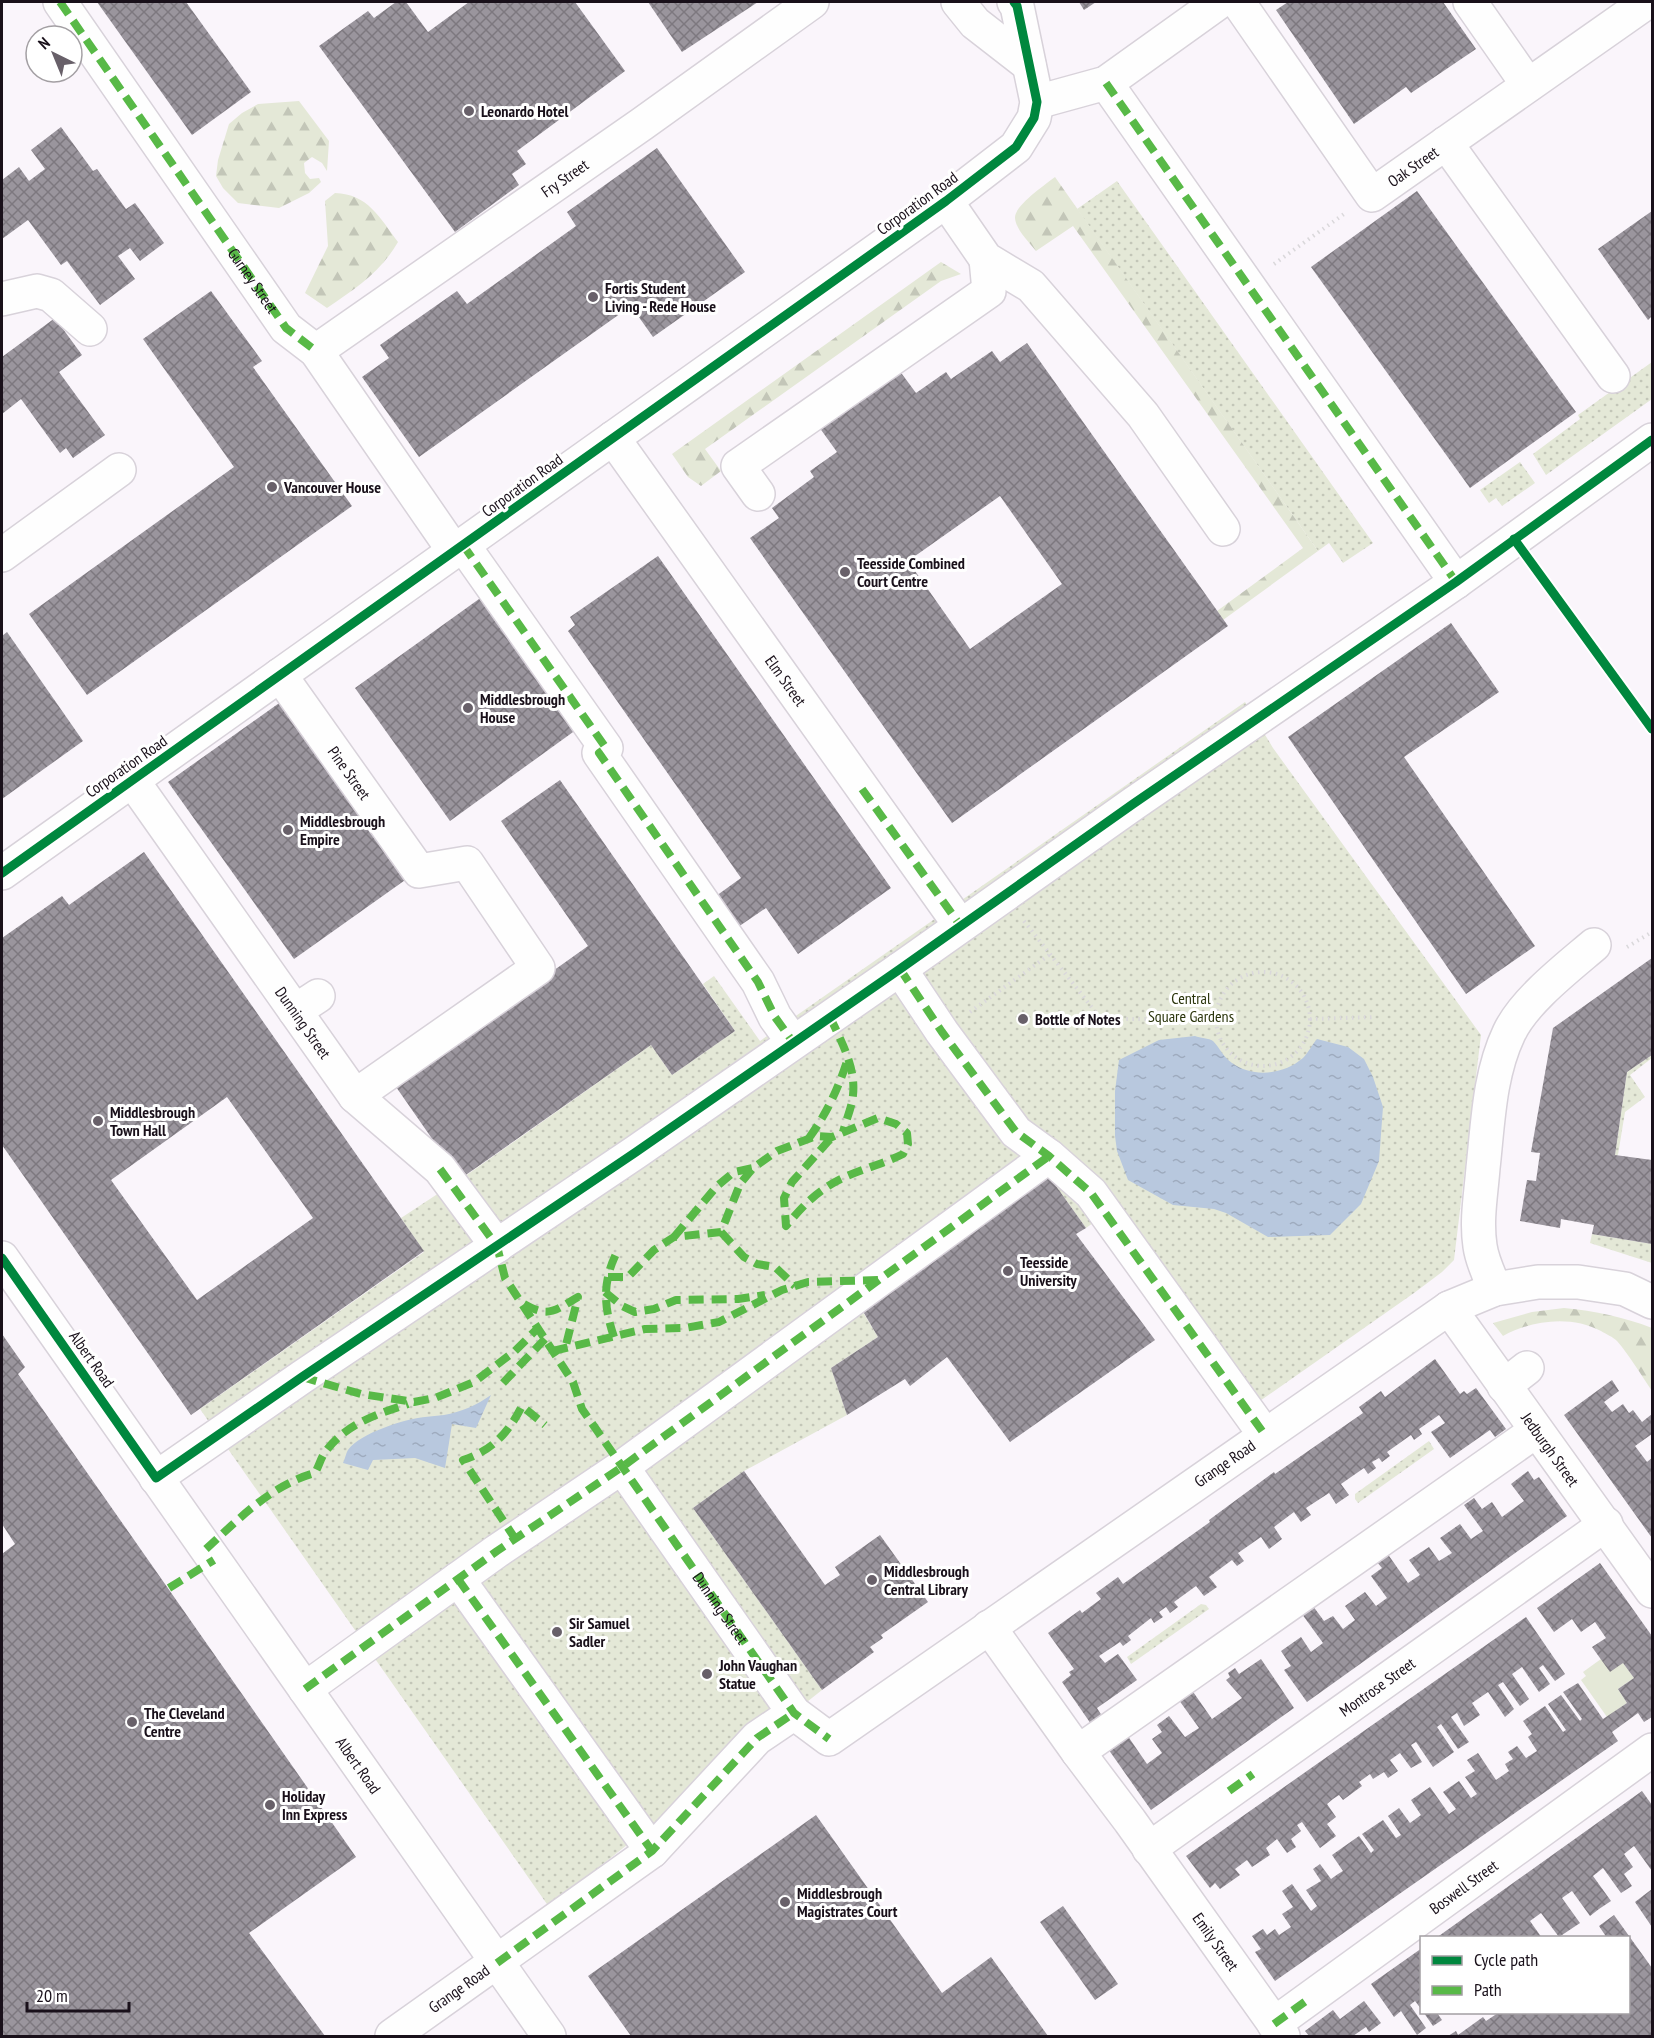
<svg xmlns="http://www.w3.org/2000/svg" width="1654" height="2038" font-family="'PT Sans Narrow',sans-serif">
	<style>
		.grass { fill: url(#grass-dots) }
		.forest { fill: url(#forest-firs) }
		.garden { fill: #e4e8d7 }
		.water { fill: url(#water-ripples) }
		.building { fill: url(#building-cross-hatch); fill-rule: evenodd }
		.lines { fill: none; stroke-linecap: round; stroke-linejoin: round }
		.minor-casing { stroke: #d8d2da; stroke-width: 36 }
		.path { stroke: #dad8db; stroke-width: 4; stroke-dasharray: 1.5 4.5; stroke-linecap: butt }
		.minor { stroke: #fefefe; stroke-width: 33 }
		.quiet { stroke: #58b947; stroke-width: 8; stroke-dasharray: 15 8; stroke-linecap: butt }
		.cycleway-casing { stroke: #fff; stroke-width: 13 }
		.cycleway { stroke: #00873e; stroke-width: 9 }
		.poi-dot { fill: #686069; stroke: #fff; stroke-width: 2 }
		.labels { text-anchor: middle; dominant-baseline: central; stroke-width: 6; stroke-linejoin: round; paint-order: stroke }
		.poi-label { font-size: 16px; font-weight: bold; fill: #19101a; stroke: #fff; text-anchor: start }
		.street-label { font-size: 16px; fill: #19101a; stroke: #fff }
		.park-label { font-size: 16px; fill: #2b350c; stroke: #fff }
	</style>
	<defs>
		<pattern id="grass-dots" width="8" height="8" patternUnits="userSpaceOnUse" patternTransform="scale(1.5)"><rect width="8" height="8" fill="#e4e8d7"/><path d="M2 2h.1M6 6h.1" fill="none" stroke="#c3c6b8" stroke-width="1.8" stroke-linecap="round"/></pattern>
		<pattern id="forest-firs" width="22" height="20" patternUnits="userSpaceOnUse" patternTransform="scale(1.5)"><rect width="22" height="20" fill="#e4e8d7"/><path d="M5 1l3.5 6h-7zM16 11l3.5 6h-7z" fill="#c3c6b8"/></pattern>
		<pattern id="water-ripples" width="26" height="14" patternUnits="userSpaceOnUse" patternTransform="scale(1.5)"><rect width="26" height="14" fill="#b8c8de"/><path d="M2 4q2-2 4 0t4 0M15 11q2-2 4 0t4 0" fill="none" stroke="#9eabbe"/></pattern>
		<pattern id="building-cross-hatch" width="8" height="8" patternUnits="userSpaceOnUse" patternTransform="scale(1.5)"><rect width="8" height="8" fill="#9a959d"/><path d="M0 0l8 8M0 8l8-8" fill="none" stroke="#7d787f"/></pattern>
	</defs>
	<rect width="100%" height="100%" fill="#faf5fb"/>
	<g class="grass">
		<path d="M1117,181L1373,543L1343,563L1329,543L1318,551L1077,209Z"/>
		<path d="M1652,362V399L1546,475L1533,454L1580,419L1578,415Z"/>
		<path d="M1520,462L1535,483L1502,506L1496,498L1489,503L1480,490Z"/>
		<path d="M1245,702L1273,748L1481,1035L1454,1260L1442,1272L1414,1293L1237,1417L1100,1218L1086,1228L1046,1172L861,1309L878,1337L831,1368L847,1415L744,1471L693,1508L822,1690L549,1907L200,1409L424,1252L401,1218L471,1172L651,1045L672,1075L735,1031L703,984L714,976L760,1041Z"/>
		<path d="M1652,1055V1058L1630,1075L1645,1097L1625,1112L1618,1155H1615L1627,1072Z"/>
		<path d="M1592,1234L1652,1244V1263L1590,1243Z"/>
		<path d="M1429,1441L1434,1449L1358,1503L1355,1499V1494Z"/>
		<path d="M1201,1604L1206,1605L1209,1609L1131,1664L1127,1657Z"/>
	</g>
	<g class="forest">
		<path d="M299,101L329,141L327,171L322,163L312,157L304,163L305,173L310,179L319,178L321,182L309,193L279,208L238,203L223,188L216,176L218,160L229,124L242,113L258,104Z"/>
		<path d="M1055,177L1318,551L1223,620L1217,611L1303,548L1073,226L1036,251C1029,242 1016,230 1015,218C1014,206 1046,184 1055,177Z"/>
		<path d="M335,193C368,194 380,218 398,242C380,273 356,288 327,308L305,293L328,246L325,201Z"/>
		<path d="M941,262L961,274L941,281L705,449L721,471L701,486L688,477L672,454Z"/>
		<path d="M1564,1308C1595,1311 1624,1317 1652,1328V1391C1641,1375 1630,1356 1617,1341C1613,1337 1606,1334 1601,1331C1571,1315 1532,1320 1503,1336L1493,1323L1532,1312Z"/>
	</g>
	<path class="garden" d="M1601,1659L1623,1663L1634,1678L1618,1689L1627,1703L1607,1717L1581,1680L1586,1676L1583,1672Z"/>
	<g class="water">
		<path d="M1195,1036C1200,1038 1209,1038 1213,1041C1220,1048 1223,1057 1232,1063C1253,1078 1283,1075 1303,1058C1308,1053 1312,1045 1317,1039L1348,1047L1364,1059L1373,1077L1383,1107L1379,1161L1361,1204L1330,1235L1268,1237L1226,1213L1214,1209L1173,1205L1128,1180L1117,1151L1115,1136V1091L1119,1060L1159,1040Z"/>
		<path d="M491,1395L476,1428L452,1424L445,1468L415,1458L373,1460L368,1470L343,1463C345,1459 346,1453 348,1450C360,1433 405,1419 425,1417C431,1416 438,1416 444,1415C461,1412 477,1405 491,1395Z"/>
	</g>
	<g class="building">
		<path d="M97,2H186L251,92L192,135Z"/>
		<path d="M396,2H406L428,32L469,2H575L625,71L517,151L526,164L512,174L519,185L455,232L319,46L368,11L374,18Z"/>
		<path d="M648,2H758L682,52Z"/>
		<path d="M1079,2H1096L1084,10Z"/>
		<path d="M1288,2H1443L1476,49L1411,93L1406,87L1354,124L1276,10Z"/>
		<path d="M61,127L93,171L97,169L126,209L135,203L164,243L140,261L130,248L118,256L135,279L100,305L67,261L61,265L28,220L2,239V180L19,167L29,181L45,169L31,150Z"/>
		<path d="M657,148L745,272L653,337L631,306L419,457L362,377L389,358L380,345L457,291L467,304L576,226L567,212Z"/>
		<path d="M1417,191L1576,412L1470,488L1311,267Z"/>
		<path d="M1652,211V316L1648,320L1598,249Z"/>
		<path d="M211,291L262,361L253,367L352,506L87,695L29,614L234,467L143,339Z"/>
		<path d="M55,318L82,355L59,372L105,435L73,458L66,448L60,453L21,399L2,414V357Z"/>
		<path d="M1027,343L1228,626L952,823L750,538L779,518L772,508L814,477L810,471L837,452L819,427L899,370L916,393L946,372L951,379L992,351L1000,362ZM1000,496L1062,584L970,649L908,561Z"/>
		<path d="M658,556L891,888L798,954L766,908L738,927L716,896L741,878L568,631L575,625L570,617Z"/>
		<path d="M486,594L580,727L450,821L355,688Z"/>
		<path d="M1451,623L1499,692L1404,757L1535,946L1466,994L1288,737Z"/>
		<path d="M7,632L83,741L2,799V636Z"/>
		<path d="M282,701L408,878L294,959L168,782Z"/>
		<path d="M560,780L735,1031L672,1075L651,1045L460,1179L394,1084L588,946L501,821Z"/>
		<path d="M144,852L424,1251L191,1415L2,1145V938L62,896L69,905ZM227,1097L313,1218L197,1300L111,1180Z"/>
		<path d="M1652,958V1055L1627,1072L1615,1155L1652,1160V1244L1592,1234L1594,1225L1561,1219L1560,1228L1520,1221L1527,1180L1536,1181L1540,1153L1531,1152L1553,1028Z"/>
		<path d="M1046,1172L1086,1228L1076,1234L1155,1340L1010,1442L947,1357L910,1386L905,1379L847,1415L831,1368L878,1337L861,1308Z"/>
		<path d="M2,1334L25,1367L18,1374L356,1857L249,1933L325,2036H2V1554L15,1544L2,1524Z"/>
		<path d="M1435,1359L1460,1394L1464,1391L1467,1394L1476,1388L1506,1429L1495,1437L1490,1430L1450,1458L1431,1432L1445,1423L1439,1415L1419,1429L1422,1434L1414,1440L1411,1435L1387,1452L1390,1456L1382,1462L1379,1458L1372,1462L1376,1468L1368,1474L1364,1468L1341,1484L1349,1495L1336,1504L1329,1493L1306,1508L1311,1515L1301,1522L1294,1512L1274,1527L1282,1539L1269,1549L1261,1537L1238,1553L1244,1561L1237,1566L1232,1560L1209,1577L1217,1587L1204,1596L1196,1586L1174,1602L1178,1607L1170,1613L1166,1607L1159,1612L1163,1617L1154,1623L1151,1618L1128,1636L1131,1640L1123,1646L1120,1642L1099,1656L1105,1663L1118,1654L1137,1680L1097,1708L1102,1716L1091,1724L1062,1682L1071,1675L1069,1672L1074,1669L1048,1633L1080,1610L1082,1613L1101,1599L1096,1593L1118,1577L1123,1584L1210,1522L1209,1520L1274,1472L1275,1474L1363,1413L1359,1407L1381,1391L1385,1397Z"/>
		<path d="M1612,1380L1619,1391L1604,1402L1612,1412L1623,1404L1629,1413L1633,1410L1642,1422L1652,1414V1434L1635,1446L1647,1462L1652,1458V1538L1564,1415Z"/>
		<path d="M744,1471L825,1585L840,1575L835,1567L880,1535L928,1602L881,1635L883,1638L870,1647L874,1652L822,1690L693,1508Z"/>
		<path d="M1528,1471L1534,1480L1539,1477L1567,1516L1307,1702L1284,1670L1291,1666L1281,1651L1301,1637L1311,1652L1323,1643L1299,1610L1310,1602L1324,1621L1333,1616L1343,1629L1355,1620L1345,1606L1365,1592L1376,1606L1387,1598L1371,1576L1382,1568L1376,1561L1387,1553L1408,1583L1420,1575L1409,1560L1429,1547L1439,1561L1452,1553L1440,1538L1460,1524L1471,1539L1483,1531L1464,1505L1474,1498L1482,1509L1492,1502L1502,1517L1524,1501L1511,1484Z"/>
		<path d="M1600,1563L1652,1636V1717L1644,1722L1638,1713L1612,1732L1618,1741L1275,1981L1255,1952L1261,1949L1252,1936L1263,1929L1267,1935L1275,1929L1279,1935L1291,1927L1282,1914L1293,1907L1282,1891L1292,1884L1311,1911L1317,1906L1306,1890L1321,1881L1313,1869L1320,1864L1331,1879L1338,1874L1343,1871L1332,1855L1359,1836L1371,1853L1374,1850L1362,1834L1383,1820L1396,1838L1401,1835L1388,1816L1399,1808L1410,1823L1421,1815L1411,1800L1430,1787L1449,1814L1456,1809L1443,1792L1459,1781L1471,1798L1477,1794L1465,1777L1475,1771L1467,1760L1478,1753L1496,1780L1509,1771L1505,1764L1513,1759L1508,1752L1517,1746L1526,1758L1537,1751L1528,1737L1532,1734L1523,1721L1545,1706L1563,1732L1566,1730L1548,1704L1561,1695L1580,1721L1582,1719L1563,1692L1578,1683L1603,1719L1627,1703L1618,1689L1634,1678L1623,1663L1610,1672L1592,1647L1606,1638L1595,1622L1581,1632L1572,1619L1554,1632L1537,1608Z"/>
		<path d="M1526,1617L1565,1674L1555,1681L1543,1665L1539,1668L1550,1684L1539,1692L1522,1667L1512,1674L1529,1699L1520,1706L1503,1682L1498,1685L1514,1709L1505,1717L1488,1692L1472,1703L1480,1715L1464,1726L1457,1713L1451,1717L1469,1742L1458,1749L1441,1724L1437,1727L1454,1752L1433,1767L1416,1742L1411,1745L1422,1762L1411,1768L1400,1753L1390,1760L1398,1771L1388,1778L1384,1772L1373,1779L1370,1774L1359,1782L1362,1786L1343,1800L1339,1795L1333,1799L1327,1804L1336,1817L1327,1824L1336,1836L1320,1848L1302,1822L1297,1825L1301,1831L1291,1839L1296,1847L1287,1853L1277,1839L1266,1848L1270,1855L1252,1867L1247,1860L1235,1869L1240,1875L1220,1889L1215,1883L1210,1888L1186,1856Z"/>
		<path d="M1261,1659L1294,1708L1151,1810L1106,1746L1125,1732L1147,1764L1162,1753L1152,1739L1162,1732L1157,1725L1169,1716L1185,1737L1199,1728L1176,1696L1189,1686L1212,1719L1242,1698L1226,1680L1230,1677L1228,1673L1235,1668L1239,1674Z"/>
		<path d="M1642,1791L1652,1805V1871L1634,1846L1624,1854L1633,1867L1624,1874L1632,1886L1621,1893L1603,1868L1593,1876L1611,1901L1599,1909L1590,1916L1572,1891L1562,1898L1580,1923L1559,1937L1541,1913L1530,1921L1542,1938H1436Z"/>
		<path d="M816,1815L942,1993L991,1957L1048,2036H631L588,1976Z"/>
		<path d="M1652,1889V1927L1635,1902Z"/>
		<path d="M1063,1906L1118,1984L1095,2000L1040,1922Z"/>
		<path d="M1614,1915L1652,1968V2036H1448L1456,2031L1458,2035L1483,2017L1486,2021L1498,2013H1629V1938H1607L1599,1926Z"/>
		<path d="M1422,1948V2010L1415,2001L1410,2005L1426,2028L1417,2035L1401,2011L1394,2017L1371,1984Z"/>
		<path d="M1364,2001L1381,2023L1369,2032L1366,2027L1353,2036H1309L1305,2031L1333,2010L1340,2019Z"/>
		<path d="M1424,2013H1437L1442,2020L1433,2026Z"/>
	</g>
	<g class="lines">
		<defs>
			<g id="minor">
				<path d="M60,2L286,328L316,351L454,551"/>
				<path d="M958,2L975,23L1029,65"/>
				<path id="s1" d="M1238,2L1372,195L1647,2"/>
				<path d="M1470,2L1528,85"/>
				<path d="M1106,83L1456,582"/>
				<path d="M1037,102L1106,83L1219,2"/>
				<path d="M1446,143L1613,376"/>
				<path d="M946,201L986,259L1031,286L1143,415L1223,529"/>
				<path d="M2,299L37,291L51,295L90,329"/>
				<path id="s2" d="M316,351L642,124L812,2"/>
				<path id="s3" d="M613,438L960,925"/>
				<path d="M758,494L738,466L989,291L986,259"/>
				<path d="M463,545L606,748L599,753L758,982L775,1017L793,1042"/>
				<path d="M2,555L119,470"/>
				<path id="s4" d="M280,675L419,871L467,863L538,968L355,1096"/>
				<path id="s5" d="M132,780L355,1096L440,1169L497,1246"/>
				<path d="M2,873L946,201L1016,147L1034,118L1037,102L1017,6L1014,2"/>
				<path d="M900,969L942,1032L1016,1132L1049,1156L1091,1193L1265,1435"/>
				<path d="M295,1011L318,996"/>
				<path id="s6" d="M2,1258L549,2036"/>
				<path d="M1495,1289C1489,1275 1482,1261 1480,1246C1476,1220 1481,1194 1483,1168C1488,1123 1489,1075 1509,1033C1524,1001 1567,968 1594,945"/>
				<path id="s7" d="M1449,1308L1652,1591"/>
				<path d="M1504,1386L1527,1368"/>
				<path id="s8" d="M622,1467L794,1713L829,1739C1035,1594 1242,1451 1449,1308L1495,1289L1538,1282H1578L1625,1289L1652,1302"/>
				<path d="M156,1478L302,1377L636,1152L900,969L1133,804L1456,582L1652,440"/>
				<path d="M458,1579L652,1851"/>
				<path id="s9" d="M989,1627L1078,1752L1130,1821L1283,2036"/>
				<path d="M305,1689L497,1551L622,1467L1049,1156"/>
				<path d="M1078,1752L1536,1431"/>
				<path id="s10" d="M1149,1849L1606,1524"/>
				<path id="s11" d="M1274,2024L1652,1750"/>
				<path id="s12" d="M392,2036L652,1851L757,1738L794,1713"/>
			</g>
		</defs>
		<use href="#minor" class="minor-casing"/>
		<g class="path">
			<path d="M1274,264L1344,214"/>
			<path d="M1024,921L1101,1019H1215"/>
			<path d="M1627,947L1652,932"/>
			<circle cx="1263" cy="1019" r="47"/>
			<path d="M970,1012L1049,955"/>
			<path d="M1310,1019L1376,1017"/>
		</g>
		<use href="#minor" class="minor"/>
		<g class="quiet">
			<path id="s13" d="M60,2L286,328L316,351"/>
			<path d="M1106,83L1456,582"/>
			<path d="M463,545L606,748L599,753L758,982L775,1017L793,1042"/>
			<path d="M862,789L960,925"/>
			<path d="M900,969L942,1032L1016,1132L1049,1156L1091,1193L1265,1435"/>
			<path d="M830,1017C841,1041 856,1067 853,1095C852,1107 846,1120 843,1132"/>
			<path d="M809,1138C827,1113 839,1087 848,1058"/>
			<path d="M440,1169L497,1246L505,1278L573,1382L582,1409L794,1713L829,1739"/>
			<path d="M721,1232L744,1257L757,1264L775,1267L795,1286"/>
			<path d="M674,1237L717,1186L734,1172L753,1168"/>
			<path d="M608,1277H628L654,1250L674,1237L721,1232L740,1184L753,1168L777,1151L816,1136L832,1137L878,1118L896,1124L907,1133L908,1144L903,1154C877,1167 847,1172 824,1189C809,1199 797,1213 786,1226L784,1198L792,1182L832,1137"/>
			<path d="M605,1292L622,1306L635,1312L654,1309L676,1300L738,1299L765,1295"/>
			<path d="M524,1304C549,1318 554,1311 578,1297L565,1349"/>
			<path d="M614,1337C604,1308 602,1283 616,1254"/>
			<path d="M553,1351L645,1329L685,1328L719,1322L782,1290L808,1282L880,1280"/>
			<path d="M302,1377L361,1394L414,1402L435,1398L474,1382L515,1351L538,1328"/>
			<path d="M503,1383L545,1339"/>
			<path d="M516,1540L463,1460C492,1451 509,1432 522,1406L545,1425"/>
			<path d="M206,1549C239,1519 271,1485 315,1473C319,1466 321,1457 326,1451C346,1424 377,1414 408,1404"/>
			<path d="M458,1579L652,1851"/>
			<path d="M169,1588L214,1560"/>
			<path d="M305,1689L497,1551L622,1467L1049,1156"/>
			<path d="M1229,1791L1253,1774"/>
			<path d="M497,1963L652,1851L757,1738L794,1713"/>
			<path d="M1274,2024L1306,2001"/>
		</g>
		<defs>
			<g id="cycleway">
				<path d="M1514,539L1652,729"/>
				<path d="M2,873L946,201L1016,147L1034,118L1037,102L1017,6L1014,2"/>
				<path d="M2,1258L156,1478L302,1377L636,1152L900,969L1133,804L1456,582L1652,440"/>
			</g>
		</defs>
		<use href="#cycleway" class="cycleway-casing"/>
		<use href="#cycleway" class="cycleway"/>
	</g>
	<g class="poi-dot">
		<circle cx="469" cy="111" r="6"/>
		<circle cx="593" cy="297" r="6"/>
		<circle cx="272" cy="487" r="6"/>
		<circle cx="845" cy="572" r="6"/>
		<circle cx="468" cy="708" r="6"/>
		<circle cx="288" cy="830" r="6"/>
		<circle cx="1023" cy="1019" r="6"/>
		<circle cx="98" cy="1121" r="6"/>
		<circle cx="1008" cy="1271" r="6"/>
		<circle cx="872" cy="1580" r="6"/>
		<circle cx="557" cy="1632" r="6"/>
		<circle cx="707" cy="1674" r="6"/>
		<circle cx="132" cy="1722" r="6"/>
		<circle cx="270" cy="1805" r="6"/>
		<circle cx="785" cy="1902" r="6"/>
	</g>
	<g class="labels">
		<g class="poi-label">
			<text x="481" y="111">Leonardo Hotel</text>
			<text x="605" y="288">Fortis Student<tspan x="605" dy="18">Living - Rede House</tspan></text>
			<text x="284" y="487">Vancouver House</text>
			<text x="857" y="563">Teesside Combined<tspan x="857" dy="18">Court Centre</tspan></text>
			<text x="480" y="699">Middlesbrough<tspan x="480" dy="18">House</tspan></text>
			<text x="300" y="821">Middlesbrough<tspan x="300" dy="18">Empire</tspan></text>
			<text x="1035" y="1019">Bottle of Notes</text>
			<text x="110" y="1112">Middlesbrough<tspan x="110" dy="18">Town Hall</tspan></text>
			<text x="1020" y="1262">Teesside<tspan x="1020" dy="18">University</tspan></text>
			<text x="884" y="1571">Middlesbrough<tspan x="884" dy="18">Central Library</tspan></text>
			<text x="569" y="1623">Sir Samuel<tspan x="569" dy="18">Sadler</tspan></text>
			<text x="719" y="1665">John Vaughan<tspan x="719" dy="18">Statue</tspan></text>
			<text x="144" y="1713">The Cleveland<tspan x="144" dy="18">Centre</tspan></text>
			<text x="282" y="1796">Holiday<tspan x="282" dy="18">Inn Express</tspan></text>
			<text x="797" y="1893">Middlesbrough<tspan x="797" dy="18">Magistrates Court</tspan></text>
		</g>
		<g class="street-label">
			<text stroke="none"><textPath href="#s1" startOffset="285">Oak Street</textPath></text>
			<text stroke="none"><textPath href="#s2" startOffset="303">Fry Street</textPath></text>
			<text transform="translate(917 203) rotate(-36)">Corporation Road</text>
			<text stroke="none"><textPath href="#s13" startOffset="339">Gurney Street</textPath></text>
			<text transform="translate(522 485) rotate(-36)">Corporation Road</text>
			<text stroke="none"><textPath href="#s3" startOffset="298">Elm Street</textPath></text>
			<text transform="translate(126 766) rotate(-35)">Corporation Road</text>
			<text stroke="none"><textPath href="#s4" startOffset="120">Pine Street</textPath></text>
			<text stroke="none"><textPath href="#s5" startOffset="297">Dunning Street</textPath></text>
			<text transform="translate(92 1359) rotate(55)">Albert Road</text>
			<text stroke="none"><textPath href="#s7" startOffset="174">Jedburgh Street</textPath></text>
			<text stroke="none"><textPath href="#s8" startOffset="826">Grange Road</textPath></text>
			<text stroke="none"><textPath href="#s8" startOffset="172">Dunning Street</textPath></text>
			<text stroke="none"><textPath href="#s10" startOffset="280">Montrose Street</textPath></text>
			<text stroke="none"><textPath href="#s6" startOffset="620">Albert Road</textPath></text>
			<text stroke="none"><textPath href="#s11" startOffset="234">Boswell Street</textPath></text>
			<text stroke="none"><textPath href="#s9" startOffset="388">Emily Street</textPath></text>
			<text stroke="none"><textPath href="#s12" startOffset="82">Grange Road</textPath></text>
		</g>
		<g class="park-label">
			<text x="1191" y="998">Central<tspan x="1191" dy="18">Square Gardens</tspan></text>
		</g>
	</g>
	<rect width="1654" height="2038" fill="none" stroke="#19101a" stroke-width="6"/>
	<rect x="1420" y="1936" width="210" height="78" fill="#ffffff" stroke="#a39fa3" stroke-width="1.5"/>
	<rect x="1432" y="1956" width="30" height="9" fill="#00873e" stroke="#a39fa3" stroke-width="1.5"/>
	<text x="1474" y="1966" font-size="18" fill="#19101a">Cycle path</text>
	<rect x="1432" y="1986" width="30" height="9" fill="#58b947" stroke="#a39fa3" stroke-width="1.5"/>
	<text x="1474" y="1996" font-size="18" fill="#19101a">Path</text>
	<g transform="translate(54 54) rotate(317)"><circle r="28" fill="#ffffff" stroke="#a39fa3" stroke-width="1.5"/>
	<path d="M0-4.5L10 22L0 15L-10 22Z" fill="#686069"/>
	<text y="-9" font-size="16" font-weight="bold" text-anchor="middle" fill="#19101a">N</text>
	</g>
	<path d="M27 2002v9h102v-9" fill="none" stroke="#19101a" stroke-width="3"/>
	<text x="36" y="2002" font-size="18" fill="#19101a" stroke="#ffffff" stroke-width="4.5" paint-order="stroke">20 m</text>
</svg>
